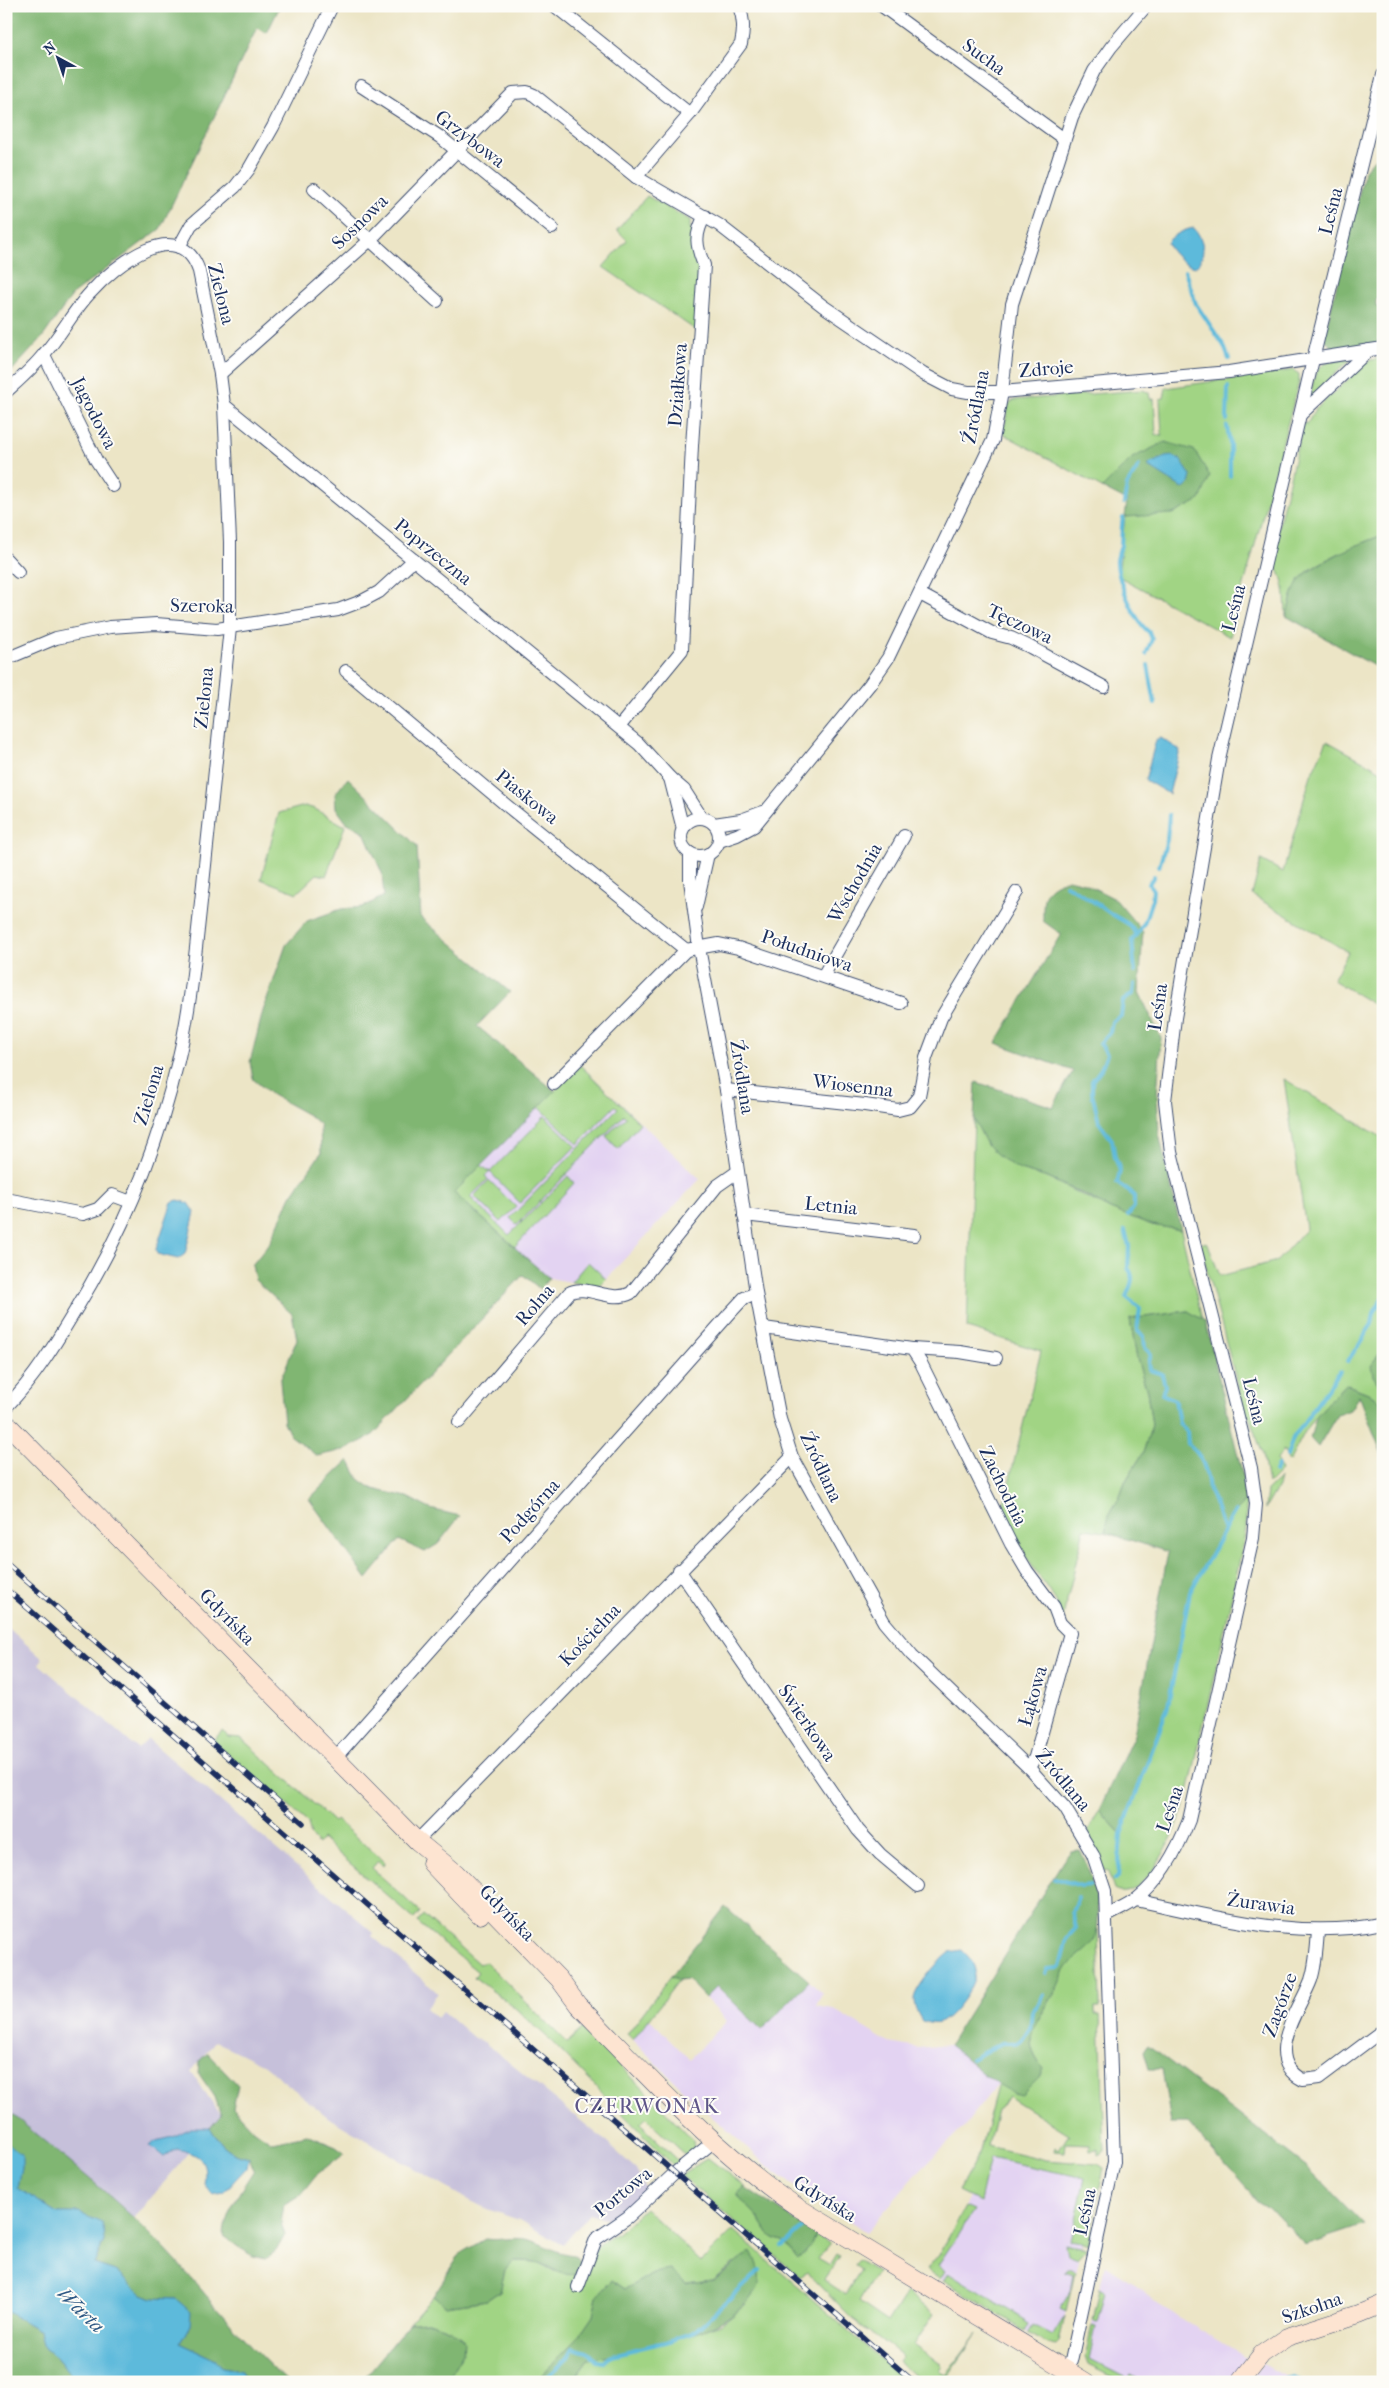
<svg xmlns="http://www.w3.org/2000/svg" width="1389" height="2388" font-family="'IM FELL French Canon',serif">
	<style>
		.built { fill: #e3d3f2 }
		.industrial { fill: #c6c0da }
		.green { fill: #a1d484; stroke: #5e8271 }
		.forest { fill: #80b672; stroke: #4e7268 }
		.water { fill: #5dbadb; stroke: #3c749c }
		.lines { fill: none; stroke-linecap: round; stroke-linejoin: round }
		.stream { stroke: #5dbadb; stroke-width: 4 }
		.street-casing { stroke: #3a4a6e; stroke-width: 14 }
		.secondary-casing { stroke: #3a4a6e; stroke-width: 19 }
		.street { stroke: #fff; stroke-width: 12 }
		.secondary { stroke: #fde4d1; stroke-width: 18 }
		.rail-casing { stroke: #1b2f5e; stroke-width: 5.5 }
		.rail { stroke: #fdfcf7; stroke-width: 4; stroke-dasharray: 11; stroke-linecap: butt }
		.labels { text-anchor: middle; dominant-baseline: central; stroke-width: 4; stroke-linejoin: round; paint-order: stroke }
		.street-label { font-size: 19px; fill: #1b2f5e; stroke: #fdfcf7 }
		.water-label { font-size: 20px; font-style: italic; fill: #2f5984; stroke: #fdfcf7 }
		.quarter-label { font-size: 21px; letter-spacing: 1px; fill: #5e5689; stroke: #fdfcf7 }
	</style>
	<rect width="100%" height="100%" fill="#fdfcf7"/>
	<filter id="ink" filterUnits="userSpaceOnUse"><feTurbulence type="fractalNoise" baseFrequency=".02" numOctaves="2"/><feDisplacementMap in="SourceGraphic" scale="10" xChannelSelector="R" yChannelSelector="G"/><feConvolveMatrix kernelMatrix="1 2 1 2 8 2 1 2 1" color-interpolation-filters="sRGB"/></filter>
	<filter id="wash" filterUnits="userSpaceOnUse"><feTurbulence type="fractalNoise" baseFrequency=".0096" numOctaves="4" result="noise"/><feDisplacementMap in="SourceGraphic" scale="20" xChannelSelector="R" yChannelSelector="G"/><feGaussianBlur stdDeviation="1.12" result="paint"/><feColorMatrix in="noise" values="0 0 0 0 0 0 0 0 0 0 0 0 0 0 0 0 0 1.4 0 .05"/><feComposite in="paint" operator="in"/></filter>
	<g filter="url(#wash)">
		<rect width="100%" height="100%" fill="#ece5c6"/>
		<g class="built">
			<path d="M580,1065L700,1179L598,1287L549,1278L454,1193Z"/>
			<path d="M809,1981L822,1993L816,2006L833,2009L889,2043L918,2048L949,2045L998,2083L963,2128L915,2176L866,2232L776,2173L694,2101L633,2040L649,2018L689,2059L727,2021L705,1998L716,1986L762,2030Z"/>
			<path d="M980,2151L1101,2176L1089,2214L1060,2336L1046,2343L927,2270L939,2255L970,2198L958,2191Z"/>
			<path d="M1105,2265L1144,2291L1154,2302L1247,2358L1229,2382H1122L1088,2365L1085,2357Z"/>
			<path d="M1263,2364L1286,2377L1300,2382H1249Z"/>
		</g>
		<path class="industrial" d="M6,1626L43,1659L39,1664L138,1749L148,1739L374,1933L372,1936L438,1993L426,2008L437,2018L443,2011L474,2038L484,2042L596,2133L636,2169L645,2188L639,2196L615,2217L604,2219L589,2214L563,2245L519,2220L487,2209L459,2195L329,2118L264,2065L215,2041L191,2072L221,2115L134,2218L6,2109Z"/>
		<g class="green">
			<path d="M647,196L690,220V228L693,230L700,264L697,331L603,267L627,240L617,230Z"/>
			<path d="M1352,358L1309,398C1318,363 1317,363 1352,358Z"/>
			<path d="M1383,358V535C1363,542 1308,564 1298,582C1292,592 1290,606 1286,616C1285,598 1286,572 1270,561L1303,423L1307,424L1315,410L1365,364L1371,360Z"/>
			<path d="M1293,370L1299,374V382L1230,637L1118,576L1125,517L1173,513L1132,458L1102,488L1000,432L1002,425H1005L1008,405L1014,400L1143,390L1149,393L1150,399H1154L1156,435H1162L1160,399L1164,398L1166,388Z"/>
			<path d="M1327,741L1383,772V1010L1333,980L1348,952L1252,895L1261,860L1283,872L1311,775Z"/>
			<path d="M305,806L315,809L345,826L326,876L317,874L297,893L261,879L279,813Z"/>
			<path d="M580,1065L640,1123L618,1149L606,1136L626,1117L624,1115L517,1225L510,1218L618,1108L615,1106L578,1144L539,1107Z"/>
			<path d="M1284,1079L1383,1138V1404L1368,1393L1345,1384L1308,1426L1289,1462L1283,1450L1277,1460L1281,1471L1268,1484L1263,1455L1249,1416L1246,1417L1200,1244L1207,1242L1220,1276L1277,1261L1306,1229Z"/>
			<path d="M545,1116L576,1146L520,1203L490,1172L485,1176L488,1179L470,1197L509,1235L568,1176L574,1183L515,1247L454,1193L481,1165L490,1172Z"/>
			<path d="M974,1119L980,1130L1020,1170L1048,1178L1110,1209L1152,1225L1181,1230L1202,1320L1188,1311L1130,1319L1137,1359L1147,1391L1152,1425L1143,1453L1125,1482L1119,1498L1109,1515L1105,1532L1084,1529L1062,1621L1056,1601L1026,1557L1003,1507L1041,1351L967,1328Z"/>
			<path d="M489,1180L516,1207L501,1222L474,1196Z"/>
			<path d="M588,1262L606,1279L598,1287L571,1282Z"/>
			<path d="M1280,1478L1278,1487L1265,1509L1267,1490Z"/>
			<path d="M1246,1500V1528L1243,1544C1231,1601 1218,1659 1205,1716C1197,1751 1191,1789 1178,1823C1170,1843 1141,1905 1114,1890L1108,1872L1104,1871L1088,1832L1099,1810L1121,1834L1167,1710L1190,1592L1235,1511Z"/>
			<path d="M222,1731L229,1737L241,1738L334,1822L336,1820L385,1862L384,1866L378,1861L372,1868L420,1912L414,1919L322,1839L318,1844L311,1836L308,1823L213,1741Z"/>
			<path d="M423,1915L479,1964L486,1962L567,2043L583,2028L683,2129L693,2140L694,2149L686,2155L646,2118L640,2124L679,2161L673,2165L546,2036L515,2008L474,1977L478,1972L417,1922Z"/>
			<path d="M1098,1929L1100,2007H1095V2015H1100L1105,2151L1098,2155V2149L1090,2150V2144L1066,2143L1065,2152L1054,2151L1055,2147L1059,2150L1069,2134L1008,2096L1000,2108L997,2110L988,2146L1046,2160L1098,2164L1104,2168L1088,2244L1071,2241L1085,2178L990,2158L980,2202L958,2191L980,2151L998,2083L1015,2094L1043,2068C1018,2038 1037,2024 1053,1996C1059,1986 1062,1973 1069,1964C1082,1948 1090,1952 1098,1929Z"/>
			<path d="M671,1976L679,1980L633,2040L627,2034Z"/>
			<path d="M708,2158L745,2187L737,2193C743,2203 751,2208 758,2217C767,2229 767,2238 783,2241L798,2258L812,2244L816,2235L830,2244L818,2258L830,2265L837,2254L840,2256L824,2280L845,2294L861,2270L854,2265L858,2259L877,2272L859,2302L888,2322L907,2292L934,2314L914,2345L942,2365L939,2370L946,2375L977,2334L944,2382H921L898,2361L902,2356L852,2318L807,2272L800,2277L680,2175Z"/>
			<path d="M965,2207L974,2211L938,2265L945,2270L940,2278L927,2270L939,2255Z"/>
			<path d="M645,2208L701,2262L733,2230L907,2382H576V2376L588,2359L665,2342L721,2324L746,2304L734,2263L712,2281L686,2284L654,2273L625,2289L612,2280L597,2296L593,2315L578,2337L535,2382H451L450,2374L463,2353L451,2330L429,2322L410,2323L433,2296L446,2306L487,2300L500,2291L505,2270L515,2261L537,2262L554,2271L577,2274L601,2242L618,2233Z"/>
			<path d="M1066,2244L1086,2248V2249L1078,2258L1068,2254Z"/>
			<path d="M1067,2269H1071L1075,2272L1066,2312L1060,2309L1070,2292L1073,2275L1064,2272Z"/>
			<path d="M948,2272L1029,2323L1025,2331L943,2280Z"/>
			<path d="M1100,2287L1105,2290L1097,2322L1093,2321Z"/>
			<path d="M1065,2316L1059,2342L1056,2345L1046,2343L1028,2333L1033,2325L1053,2335Z"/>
			<path d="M1092,2326L1096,2327L1089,2359L1128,2379L1131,2374L1144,2382H1122L1088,2365L1085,2357Z"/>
		</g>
		<g class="forest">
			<path d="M6,6H280L267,33L257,28L160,229L73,294L42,338L6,377Z"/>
			<path d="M1381,151L1383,295L1376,299V306L1383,310V343L1333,348L1325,340L1326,329L1365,170Z"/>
			<path d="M1165,442L1194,450L1210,476L1200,500L1173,514L1125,517L1127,501L1102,488L1132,458Z"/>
			<path d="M1383,535V671L1286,616C1290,606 1292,592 1298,582C1308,565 1363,542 1383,535Z"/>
			<path d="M348,778L417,846L421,918L510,992L477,1026L555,1091L454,1193L549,1278L540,1289L523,1275L372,1436L344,1450L317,1456L290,1435L284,1422L280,1381L297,1339L292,1314L255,1280L252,1265L269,1244L291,1196L321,1153L320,1125L310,1116L272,1095L253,1079L250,1062L263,1011L286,945L307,921L341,909L363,907L384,896L382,873L364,832L346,822L336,808L335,794Z"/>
			<path d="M1068,879L1084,883L1115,899L1143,932L1139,992L1161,1038L1157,1095L1159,1134L1181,1230L1152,1225L1110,1209L1083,1194L1048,1178L1020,1170L1002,1159L987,1145L974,1119L976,1082L1053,1107L1073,1071L996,1043L1061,934L1043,921C1043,895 1042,888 1068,879Z"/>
			<path d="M1188,1311L1205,1321L1242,1472L1246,1500L1235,1511L1190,1592L1167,1710L1121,1834L1099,1810L1134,1735L1168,1552L1105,1532L1109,1515L1119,1498L1125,1482L1143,1453L1152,1425L1147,1391L1137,1359L1130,1319Z"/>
			<path d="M1383,1348V1386L1379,1385L1373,1376L1371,1366Z"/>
			<path d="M1345,1384L1368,1393L1383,1404V1457L1359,1395L1350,1410L1337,1415L1318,1447L1310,1438L1317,1415Z"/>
			<path d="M349,1460L359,1479L373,1489L407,1497L430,1509L460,1516L438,1544L425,1552L399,1540L367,1579L309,1499Z"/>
			<path d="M1080,1850C1091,1871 1106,1919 1093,1942C1088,1950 1077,1956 1071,1963C1062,1972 1059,1987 1052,1997C1036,2024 1019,2039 1043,2068L1039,2078L1022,2095C999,2091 968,2059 949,2045L1063,1861L1071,1851Z"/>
			<path d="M725,1907L809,1981L762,2030L717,1986L705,1998L687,1979L679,1980L671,1976Z"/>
			<path d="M1148,2045L1307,2167L1364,2225L1304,2245L1289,2224L1286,2225L1269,2207L1257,2200L1188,2123H1171L1162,2069H1149L1144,2051Z"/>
			<path d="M208,2053L238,2085L233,2108L252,2128L272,2142L307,2135L336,2147L344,2153L315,2176L301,2194L284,2205L281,2223L285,2235L276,2251L265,2259L252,2256L224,2236C225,2212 241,2190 254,2170L249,2157C229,2153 222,2146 210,2128L221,2115L215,2097L199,2074L200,2060Z"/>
			<path d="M6,2109C57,2153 112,2194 158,2242C203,2288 240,2340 288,2382H246L241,2370L222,2367L216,2360L180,2343L190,2325L176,2299L152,2298L142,2294L115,2271L94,2264L104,2241L79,2213H57L17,2188L22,2168L9,2144L6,2143Z"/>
			<path d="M745,2187L816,2235L812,2244L798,2259L783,2241C767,2238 767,2229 758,2217C751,2209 743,2203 737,2193Z"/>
			<path d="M485,2239C498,2241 514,2237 525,2239C544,2243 553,2253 574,2255L580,2262L577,2274C560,2278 550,2265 535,2262C529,2261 521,2261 515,2261L505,2270L500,2291L487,2300L445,2306L433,2296L461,2253Z"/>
			<path d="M751,2251C756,2261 761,2273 759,2284C759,2288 755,2291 753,2294C725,2337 636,2350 588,2359L576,2376V2382H535L578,2337L593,2315L597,2296L612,2280L625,2289L654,2273L670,2270L686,2284L713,2281Z"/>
			<path d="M6,2311L40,2331L44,2348L56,2357L77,2382H6Z"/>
			<path d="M429,2322L451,2330L464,2340L463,2353L450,2374L451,2382H361L410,2323Z"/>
		</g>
		<g class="water">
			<path d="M1194,228C1204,240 1206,253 1198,265L1194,267C1184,264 1171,253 1167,243C1171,236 1185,229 1194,228Z"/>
			<path d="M1173,456L1180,459L1191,476L1189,484L1184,489L1149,467V464L1165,457Z"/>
			<path d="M1161,738L1180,750L1169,794L1145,780L1156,740Z"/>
			<path d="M178,1200L189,1203L195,1212L185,1254L178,1259L157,1254L156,1249L172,1202Z"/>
			<path d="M962,1950C968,1956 973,1961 975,1970C977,1984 954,2015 941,2022C935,2025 928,2023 922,2021C918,2014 914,2008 914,1999C915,1988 940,1958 950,1952C953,1951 958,1951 962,1950Z"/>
			<path d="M191,2128H210C222,2146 229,2153 249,2157L247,2167L224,2192L212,2194L204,2184C208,2160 199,2153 176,2149L164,2157L150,2146L156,2141L173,2137Z"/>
			<path d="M6,2143L22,2155V2168L18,2188L57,2213H79L103,2223L104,2241L94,2264L115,2271L142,2294L152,2298L176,2299L191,2312L190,2325L180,2343L216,2360L222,2367L241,2370L246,2382H77L56,2357L44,2348L40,2331L6,2311Z"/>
		</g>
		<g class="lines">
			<g class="stream">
				<path d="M1185,271L1196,304L1224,346L1229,359"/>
				<path d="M1227,420L1228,387"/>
				<path d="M1227,426L1230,444V476"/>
				<path d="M1124,503L1127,485L1139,466"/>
				<path d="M1123,518C1121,527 1122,536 1121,545C1120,551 1116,558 1117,564C1118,580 1135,622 1149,632L1152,639L1146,654"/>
				<path d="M1148,665L1155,704"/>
				<path d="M1159,867L1167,840L1169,815"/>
				<path d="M1066,885C1082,893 1095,903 1110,913C1121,921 1132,922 1136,936"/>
				<path d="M1135,972L1132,940L1144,924L1152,899L1153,890L1149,884L1154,876"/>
				<path d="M1128,1215L1134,1207V1195L1117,1183L1120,1171L1115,1157L1112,1140L1099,1122L1092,1093V1081L1101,1069L1107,1054L1100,1043L1110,1032L1112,1022L1121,1016L1123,1001L1133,994L1134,984"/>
				<path d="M1125,1230L1129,1246L1128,1268C1136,1278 1130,1286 1126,1297L1140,1308L1137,1331L1144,1336L1145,1348L1151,1354L1149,1361L1150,1370L1162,1374L1165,1386L1162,1394L1175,1400L1179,1423L1187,1432L1188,1444C1203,1455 1207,1472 1209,1490C1213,1493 1221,1524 1224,1531"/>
				<path d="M1348,1361L1372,1324L1374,1313L1383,1297"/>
				<path d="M1287,1456L1293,1438L1340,1371"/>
				<path d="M1275,1472L1278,1465"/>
				<path d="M1055,1878L1081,1886L1091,1885"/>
				<path d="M1114,1880L1118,1877L1121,1834L1167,1710L1190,1592L1235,1511"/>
				<path d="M1046,1973L1048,1969L1058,1968L1060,1966L1067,1938L1076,1928L1072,1912L1078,1897"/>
				<path d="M971,2059L1002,2043H1017L1022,2040L1030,2028L1032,2012L1041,2001L1043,1995"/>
				<path d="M782,2247L802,2228"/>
				<path d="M542,2382L567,2359L573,2348L588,2352L597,2361L603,2362L611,2355L665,2342L693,2333L760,2270"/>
				<path d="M1276,2382L1293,2378L1302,2382"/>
			</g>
		</g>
	</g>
	<g filter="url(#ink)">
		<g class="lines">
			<defs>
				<g id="street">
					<path d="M555,6L690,114"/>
					<path d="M739,6C744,20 744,30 741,44L690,114L636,177L719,225L823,306L923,374L952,389L968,392H1002L1229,372L1383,348"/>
					<path d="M882,6L1064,139"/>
					<path d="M361,86L440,137L552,228"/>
					<path d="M314,189L437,301"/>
					<path d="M179,247L191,225L235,187L249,169L273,127L332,6"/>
					<path d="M44,355L96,460L113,486"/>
					<path d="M220,374L369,241L513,93L527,92L534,95L636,177"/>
					<path d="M6,392C19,380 33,368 44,354C61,335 73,311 90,293C114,266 179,213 199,271L220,374L224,405L230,542V628C221,714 212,799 203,884C196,943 192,1003 178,1061C158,1146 124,1230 78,1306C57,1341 35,1378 6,1407"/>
					<path d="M224,405L639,744L670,778L684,790L702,818"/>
					<path d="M1300,415L1369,350"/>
					<path d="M6,559L18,572"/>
					<path d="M920,594L992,633L1011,638L1030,647L1104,687"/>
					<path d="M6,659L56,638L110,627L156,624L217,629L338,610L362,601L379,592L414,560"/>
					<path d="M346,671L506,805L686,950L719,944L738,948L901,1003"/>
					<path d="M619,727L682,650L692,446L704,265C696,246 694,235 705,216"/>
					<path d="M670,778L683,829"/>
					<circle cx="700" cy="837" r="19"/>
					<path d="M714,824L741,820L763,812"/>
					<path d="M719,841L737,835L754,826L870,684L888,658L993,440L1002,392L1012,304L1072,117L1094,71L1111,47L1146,6"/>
					<path d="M690,853V880L699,948L726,1090L756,1293L780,1419L792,1457L884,1622L912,1655L1029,1768L1065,1808L1093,1855L1105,1891L1114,2162L1071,2361L1066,2370"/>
					<path d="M696,907L708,854"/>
					<path d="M823,976L904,836"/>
					<path d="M554,1084L686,950"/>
					<path d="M726,1090L865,1105L898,1110L910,1107L919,1096L926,1058L941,1018L1017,892"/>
					<path d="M6,1199L83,1214L98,1209L112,1195L131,1202"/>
					<path d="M744,1215L914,1235"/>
					<path d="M764,1328L912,1349L921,1363L1011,1544L1027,1571L1054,1607L1060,1623L1070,1633L1035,1757L1029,1768"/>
					<path d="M912,1349L960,1352L996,1358"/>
					<path d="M459,1422L569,1293C586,1283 611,1304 631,1293L717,1186L737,1172"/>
					<path d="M679,1570L858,1830L880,1854L918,1886"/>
					<path d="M335,1758L731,1312L744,1298L756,1293"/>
					<path d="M417,1841L792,1457"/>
					<path d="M1136,1900C1216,1917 1301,1941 1383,1923"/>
					<path d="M1107,1916C1117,1910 1129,1906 1138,1898C1162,1879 1178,1848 1189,1820L1253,1538L1256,1504L1251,1468L1171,1152L1165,1101L1175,1018L1219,759L1315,351L1383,75"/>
					<path d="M1318,1930C1317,1946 1316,1965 1311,1980C1300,2010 1261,2058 1303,2080L1319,2078L1383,2030"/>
					<path d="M578,2287L596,2239L628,2217L675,2173L713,2142"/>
				</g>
				<g id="secondary">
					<path d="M6,1423L417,1841L456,1873L559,1979L578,2005C648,2076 715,2152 799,2208L1086,2382"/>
					<path d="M431,1863L480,1915"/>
					<path d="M1240,2382L1262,2354L1287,2337L1359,2314L1383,2304"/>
				</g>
			</defs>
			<use href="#street" class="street-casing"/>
			<use href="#secondary" class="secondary-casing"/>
			<use href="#street" class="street"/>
			<use href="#secondary" class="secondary"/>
			<defs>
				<g id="rail">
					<path d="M6,1563L303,1823"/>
					<path d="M6,1589L914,2382"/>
				</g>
			</defs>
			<use href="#rail" class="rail-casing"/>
			<use href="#rail" class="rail"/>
		</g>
	</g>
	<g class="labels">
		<g class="street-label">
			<text transform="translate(984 57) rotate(36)">Sucha</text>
			<text transform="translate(470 139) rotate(37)">Grzybowa</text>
			<text transform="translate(1331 211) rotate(-76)">Leśna</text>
			<text transform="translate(360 222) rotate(-44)">Sosnowa</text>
			<text transform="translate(221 294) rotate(76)">Zielona</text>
			<text transform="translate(1046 369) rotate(-5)">Zdroje</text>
			<text transform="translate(678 385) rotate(-86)">Działkowa</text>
			<text transform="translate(976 407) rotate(-79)">Źródlana</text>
			<text transform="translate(94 413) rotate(63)">Jagodowa</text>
			<text transform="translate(433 552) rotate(39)">Poprzeczna</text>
			<text transform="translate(202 606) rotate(1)">Szeroka</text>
			<text transform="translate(1234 608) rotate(-76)">Leśna</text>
			<text transform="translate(1020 624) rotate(25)">Tęczowa</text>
			<text transform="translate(204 698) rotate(-84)">Zielona</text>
			<text transform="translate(527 797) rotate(39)">Piaskowa</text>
			<text transform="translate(855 883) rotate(-60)">Wschodnia</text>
			<text transform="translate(807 951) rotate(19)">Południowa</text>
			<text transform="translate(1158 1007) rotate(-82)">Leśna</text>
			<text transform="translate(742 1077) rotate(81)">Źródlana</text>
			<text transform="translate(853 1086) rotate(7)">Wiosenna</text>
			<text transform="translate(149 1095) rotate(-73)">Zielona</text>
			<text transform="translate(831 1206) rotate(6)">Letnia</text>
			<text transform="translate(535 1305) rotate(-49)">Rolna</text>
			<text transform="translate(1254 1401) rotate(76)">Leśna</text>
			<text transform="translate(821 1467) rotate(65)">Źródlana</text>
			<text transform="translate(1003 1486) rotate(64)">Zachodnia</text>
			<text transform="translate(530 1511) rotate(-48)">Podgórna</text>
			<text transform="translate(227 1617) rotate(46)">Gdyńska</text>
			<text transform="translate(590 1635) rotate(-46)">Kościelna</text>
			<text transform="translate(1033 1696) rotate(-74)">Łąkowa</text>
			<text transform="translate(807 1723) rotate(56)">Świerkowa</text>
			<text transform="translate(1063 1780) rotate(50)">Źródlana</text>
			<text transform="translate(1170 1809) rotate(-71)">Leśna</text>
			<text transform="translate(1261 1904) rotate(8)">Żurawia</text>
			<text transform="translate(507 1913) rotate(46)">Gdyńska</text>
			<text transform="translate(1280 2005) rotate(-70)">Zagórze</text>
			<text transform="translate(623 2192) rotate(-39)">Portowa</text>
			<text transform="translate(825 2199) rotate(32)">Gdyńska</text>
			<text transform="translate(1085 2212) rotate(-78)">Leśna</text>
			<text transform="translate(1312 2308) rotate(-19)">Szkolna</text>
		</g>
		<g class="water-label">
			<text transform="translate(81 2310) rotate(44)">Warta</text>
		</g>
		<g class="quarter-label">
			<text x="647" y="2106">CZERWONAK</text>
		</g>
	</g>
	<rect width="1389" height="2388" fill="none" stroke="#fdfcf7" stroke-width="25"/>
	<g transform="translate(58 58) rotate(320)" stroke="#fdfcf7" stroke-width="4" paint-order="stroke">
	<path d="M0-4L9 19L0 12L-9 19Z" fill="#1b2f5e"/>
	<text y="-8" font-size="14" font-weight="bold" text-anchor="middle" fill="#1b2f5e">N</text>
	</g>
</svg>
